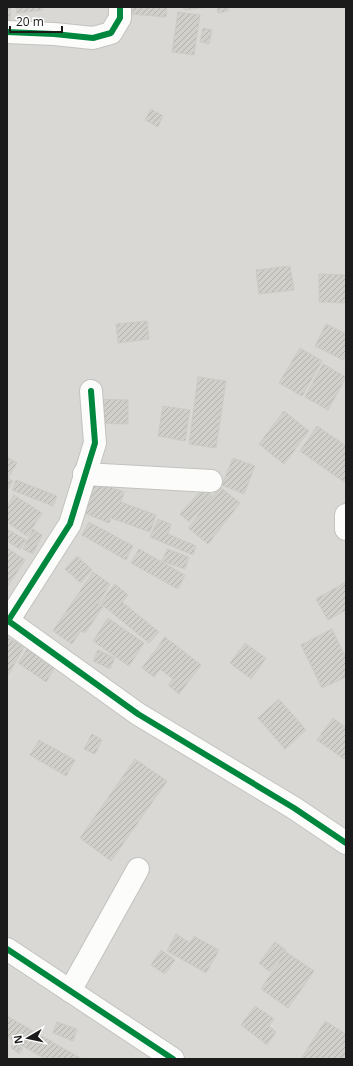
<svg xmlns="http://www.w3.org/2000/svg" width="353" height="1066" font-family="'Open Sans',sans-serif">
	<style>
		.residential { fill: #d9d8d5 }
		.building { fill: url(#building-hatch); stroke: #cdcbc5 }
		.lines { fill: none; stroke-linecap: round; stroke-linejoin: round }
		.minor-casing { stroke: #c2c2bf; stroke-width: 24 }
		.minor { stroke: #fcfcfb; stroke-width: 22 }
		.cycleway-casing { stroke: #fff; stroke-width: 8 }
		.cycleway { stroke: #00873e; stroke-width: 6 }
	</style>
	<defs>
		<pattern id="building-hatch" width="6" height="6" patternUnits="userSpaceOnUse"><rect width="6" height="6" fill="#d0cfca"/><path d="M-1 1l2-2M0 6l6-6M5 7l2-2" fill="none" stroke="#b2b1ad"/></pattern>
	</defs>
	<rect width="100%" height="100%" fill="#eae9e3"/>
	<rect class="residential" x="7" y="7" width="339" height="1052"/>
	<g class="building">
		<path d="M7,7H11L10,21H7Z"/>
		<path d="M16,7H42L43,10L17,13Z"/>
		<path d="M133,7H167L166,17L132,14Z"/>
		<path d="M184,7H209L184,10Z"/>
		<path d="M217,7H228L229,11L218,13Z"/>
		<path d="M178,12L200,15L194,55L172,52Z"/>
		<path d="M203,28L212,30L209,44L200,42Z"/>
		<path d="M151,109L163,116L158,127L145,120Z"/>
		<path d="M290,266L294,290L259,294L256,270Z"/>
		<path d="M319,274L346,275V303L319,302Z"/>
		<path d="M147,321L149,339L118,343L116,324Z"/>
		<path d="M326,324L346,334V354L343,360L315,346Z"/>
		<path d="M300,348L322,361L302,396L279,383Z"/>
		<path d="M323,364L346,377L328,410L305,397Z"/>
		<path d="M198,377L226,381L216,448L189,444Z"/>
		<path d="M93,399L128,400V424L93,423Z"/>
		<path d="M163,406L190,410L185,441L158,436Z"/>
		<path d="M284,411L309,431L284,464L259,444Z"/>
		<path d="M317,426L346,446V478L344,482L300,451Z"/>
		<path d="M7,457L17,463L8,478L13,481L7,491Z"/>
		<path d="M233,458L255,466L244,494L222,485Z"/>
		<path d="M16,480L57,496L53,506L12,490Z"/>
		<path d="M95,482L124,492L121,502L156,515L150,532L111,518L109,523L84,513Z"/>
		<path d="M220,487L240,503L208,544L188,528Z"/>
		<path d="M203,488L212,496L189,522L180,514Z"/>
		<path d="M14,495L42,513L27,536L7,522V507Z"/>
		<path d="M158,519L171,524L168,534L196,546L193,555L150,537Z"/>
		<path d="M89,522L133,546L126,560L82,535Z"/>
		<path d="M7,529L26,540L20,549L7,541Z"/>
		<path d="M33,529L42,535L33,554L23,549Z"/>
		<path d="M7,548L25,560L7,587Z"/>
		<path d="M139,549L185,575L178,589L131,563Z"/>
		<path d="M167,549L189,557L185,569L162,561Z"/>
		<path d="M77,556L92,570L81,583L65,569Z"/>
		<path d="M93,572L110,584L98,603L103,607L85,633L81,631L72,644L53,631Z"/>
		<path d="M346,582V610L328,620L316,599Z"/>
		<path d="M115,584L128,595L122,602L159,632L149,643L100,603Z"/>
		<path d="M108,618L144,643L129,666L93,641Z"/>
		<path d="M332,629L346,658V677L322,688L301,645Z"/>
		<path d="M7,637L24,647L7,677Z"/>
		<path d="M165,637L201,665L179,694L168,685L173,679L160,669L154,677L142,668Z"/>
		<path d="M245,643L266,658L251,679L230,663Z"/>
		<path d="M28,648L56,666L46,682L18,663Z"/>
		<path d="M98,650L115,658L110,669L93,661Z"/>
		<path d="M279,699L306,730L285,749L258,718Z"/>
		<path d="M333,718L346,728V756L344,759L317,740Z"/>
		<path d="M92,734L102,740L95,754L84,749Z"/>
		<path d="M39,740L75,760L66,776L30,755Z"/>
		<path d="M135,759L167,781L111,861L80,838Z"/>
		<path d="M176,934L190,943L194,936L219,950L206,973L167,951Z"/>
		<path d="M275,942L286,950L270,972L259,963Z"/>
		<path d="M161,950L175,960L165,974L151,965Z"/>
		<path d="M286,952L314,971L288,1008L261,989Z"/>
		<path d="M255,1006L274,1019L269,1026L276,1032L267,1045L241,1025Z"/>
		<path d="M7,1016L82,1059H45L7,1037Z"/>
		<path d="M325,1021L346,1034V1059H301Z"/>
		<path d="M57,1022L77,1029L73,1041L53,1033Z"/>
		<path d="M14,1042L23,1049L19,1054L11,1047Z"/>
	</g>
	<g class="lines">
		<defs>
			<g id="minor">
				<path d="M7,32L54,34L93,38L111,33L120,18V7"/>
				<path d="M84,474L211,481"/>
				<path d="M346,515V529"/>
				<path d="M7,620L138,714L294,808L346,843"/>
				<path d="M8,621L70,524L95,443L91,391"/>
				<path d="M7,949L173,1059"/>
				<path d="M70,991L138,869"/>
			</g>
		</defs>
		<use href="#minor" class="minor-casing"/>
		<use href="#minor" class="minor"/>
		<defs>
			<g id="cycleway">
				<path d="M7,32L54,34L93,38L111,33L120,18V7"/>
				<path d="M7,620L138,714L294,808L346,843"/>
				<path d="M8,621L70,524L95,443L91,391"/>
				<path d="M7,949L173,1059"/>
			</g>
		</defs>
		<use href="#cycleway" class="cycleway-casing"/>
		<use href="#cycleway" class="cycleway"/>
	</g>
	<rect width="353" height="1066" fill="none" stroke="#1b1b1b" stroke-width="16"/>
	<g transform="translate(28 1038) rotate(261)" stroke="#ffffff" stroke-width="3" paint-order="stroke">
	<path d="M0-3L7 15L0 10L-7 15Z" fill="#1b1b1b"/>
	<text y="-6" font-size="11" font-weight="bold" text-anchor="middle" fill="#1b1b1b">N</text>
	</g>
	<path d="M10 26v6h52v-6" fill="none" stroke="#1b1b1b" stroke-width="2"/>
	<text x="16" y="26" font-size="12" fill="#1b1b1b" stroke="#ffffff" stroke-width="3" paint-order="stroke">20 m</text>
</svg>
